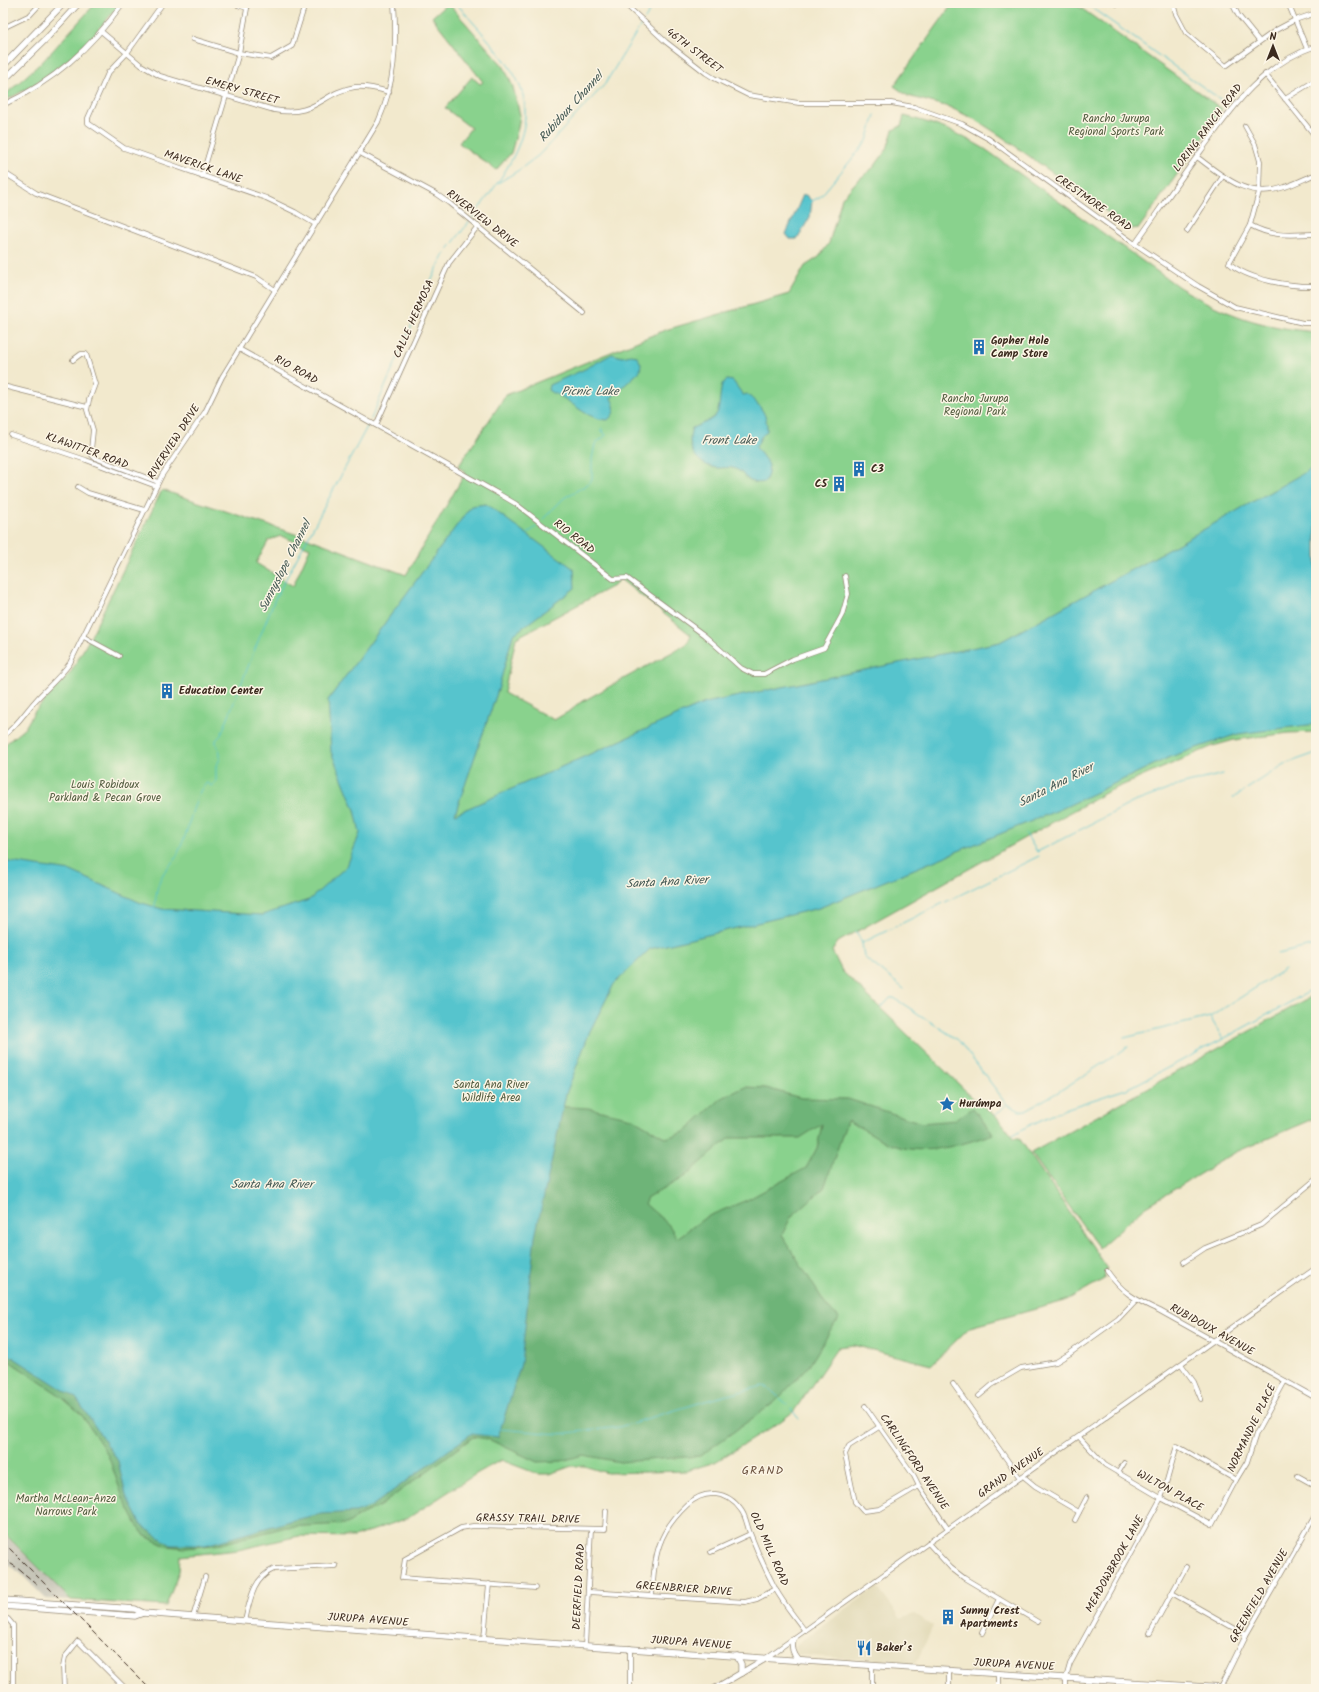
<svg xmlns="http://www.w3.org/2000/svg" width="1319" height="1692" font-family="Kalam,sans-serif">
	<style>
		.built { fill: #e3dbba }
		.industrial { fill: #c6c5b8 }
		.green { fill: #89d28d; stroke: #627e56; fill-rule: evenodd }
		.forest { fill: #6eb478; stroke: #546f4b; fill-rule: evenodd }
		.water { fill: #57c4cd; stroke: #497776 }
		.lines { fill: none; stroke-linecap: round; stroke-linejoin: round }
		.stream { stroke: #57c4cd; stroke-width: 1 }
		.minor-casing { stroke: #968a76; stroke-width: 5.5 }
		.major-casing { stroke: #968a76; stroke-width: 7 }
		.minor { stroke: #fff; stroke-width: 4 }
		.major { stroke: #fff; stroke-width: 5.5 }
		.rail { stroke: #3b2a1e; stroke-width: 1; stroke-dasharray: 6 3; stroke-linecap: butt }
		.labels { text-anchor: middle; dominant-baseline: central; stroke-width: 3; stroke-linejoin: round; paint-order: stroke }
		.street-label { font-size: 11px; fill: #3b2a1e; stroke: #fcf5e5 }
		.park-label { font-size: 11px; fill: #525c3f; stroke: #fcf5e5 }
		.poi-label { font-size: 11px; font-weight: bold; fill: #3b2a1e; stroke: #fcf5e5; text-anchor: start }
		.water-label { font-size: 12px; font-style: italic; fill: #435853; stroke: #fcf5e5 }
		.neighbourhood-label { font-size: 12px; letter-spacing: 1px; fill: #6b523f; stroke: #fcf5e5 }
	</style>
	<rect width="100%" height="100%" fill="#fcf5e5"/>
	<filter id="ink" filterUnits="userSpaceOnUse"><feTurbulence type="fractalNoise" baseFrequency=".025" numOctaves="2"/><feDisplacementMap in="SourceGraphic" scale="8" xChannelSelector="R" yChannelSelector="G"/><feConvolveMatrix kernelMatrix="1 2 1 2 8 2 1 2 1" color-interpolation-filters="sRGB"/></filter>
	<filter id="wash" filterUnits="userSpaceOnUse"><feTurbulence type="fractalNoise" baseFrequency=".012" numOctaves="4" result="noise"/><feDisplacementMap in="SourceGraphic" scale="16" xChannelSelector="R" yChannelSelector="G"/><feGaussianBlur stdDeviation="0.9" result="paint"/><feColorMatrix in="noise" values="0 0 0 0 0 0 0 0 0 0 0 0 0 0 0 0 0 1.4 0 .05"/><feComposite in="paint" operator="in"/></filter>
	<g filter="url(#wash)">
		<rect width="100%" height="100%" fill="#f2e9cd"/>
		<path class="built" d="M877,1587L901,1619L914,1614L933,1626L916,1663L799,1655L796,1653L795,1647L798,1643Z"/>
		<path class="industrial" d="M3,1533L71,1600L46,1599L20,1573L3,1562Z"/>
		<g class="green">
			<path d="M96,3H120C88,46 54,76 6,100L5,95L44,60Z"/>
			<path d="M448,3L504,67L513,87L520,115L518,128L511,153L496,170L459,143L471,128L445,108L472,77L480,84L483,82L432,17Z"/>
			<path d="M953,3H1074L1222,109L1214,120L1215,121L1139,228L1131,229L1001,136L976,120L949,107L908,96L894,86Z"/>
			<path d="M904,116C937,124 956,132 985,149L1179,287C1227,316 1261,327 1316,332V732L1289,733L1234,740L1213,746L1107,792L838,942L832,951L842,971L973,1098L999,1119L1014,1138H1019L1108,1269L1105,1271L1104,1279L1065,1301L970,1327L931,1365L853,1345L838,1347L794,1411L777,1424L715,1462L686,1471L607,1473L584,1466H572L549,1474H538L501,1460L476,1474L408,1518L354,1537L299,1536L238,1550L180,1556L179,1572L166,1606L71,1600L3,1532V746L25,728L34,712L71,672L91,636L162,490L313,540L406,575L466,472L458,467L506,395L665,330L789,294L805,266L819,257L829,243L842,198L857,181L874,167L887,149L893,130L901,126ZM281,536L310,548L293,586L256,563L269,540ZM620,579L691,635L687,644L576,705L573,709L554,720L504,693L516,638L615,585Z"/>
			<path d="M1316,994V1118L1236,1152L1145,1207L1099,1248L1031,1153Z"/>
		</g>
		<path class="forest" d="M745,1087L766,1088L801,1098L848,1099L922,1123L955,1120L973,1108L993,1134C961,1145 922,1158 888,1143C874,1136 861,1127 847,1121L824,1188L791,1217L782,1235L828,1308L839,1317L809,1366L775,1402L700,1456L620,1462L583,1455L562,1461L537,1462L488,1439L473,1437L380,1506L360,1515L347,1524L286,1527L221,1544L186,1548L166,1546L145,1536L137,1525L123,1498L108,1455L81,1414L58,1394L3,1357V1245L552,1106L588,1108L632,1118L666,1138L684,1132L722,1098ZM822,1124L817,1148L806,1168L747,1200L706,1217L677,1238L669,1225L645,1204L646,1199L684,1177L730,1138H800Z"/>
		<g class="water">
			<path d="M803,195H806L812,201L810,217L797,239H790L786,234Z"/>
			<path d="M612,354L622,357L631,355L637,356L641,364L640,371L611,398C616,408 616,412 608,420C590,420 576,406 562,397C558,394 552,394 548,390L549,385L585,369Z"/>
			<path d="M727,380L733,381L743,395L747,394C760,406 768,413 767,431L761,437L756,447L769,465L768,474L765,482C745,486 748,473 733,468C728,467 723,468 718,468C697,466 685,448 692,428C725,415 716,415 722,384Z"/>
			<path d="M1316,466V724L1238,734L1170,757L1061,809L819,908L650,949L614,984L590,1031L566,1094L535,1237L521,1364L498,1437L471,1434L372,1506L356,1512L322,1514L294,1520L206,1545H171L141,1525L126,1496L118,1461L76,1398L3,1351V861L71,871L139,902L162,909L262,915L309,900L347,866L360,833L355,810L331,752L328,700L471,506L486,504L574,569L575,588L513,635L498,690L455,814L705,703L1000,642L1162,553Z"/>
		</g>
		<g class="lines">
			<g class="stream">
				<path d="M456,3C474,24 500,51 514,74C546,127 502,177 471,219"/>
				<path d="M1085,3L1227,104"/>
				<path d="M645,19L655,3"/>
				<path d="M498,183L519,170L539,155L605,84L641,25"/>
				<path d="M812,201L820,197L867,141L875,115"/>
				<path d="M371,419L428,288L443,256L469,222"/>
				<path d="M543,519L564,498L588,484L592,479V459L595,444L606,435L602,431V428"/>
				<path d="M527,534L536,527"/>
				<path d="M1233,798L1285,764L1316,753"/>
				<path d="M1026,834L1037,852L1132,803L1180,785L1223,774"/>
				<path d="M153,907L155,906C156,896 157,884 162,876C165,869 171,865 175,859C178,854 184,839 186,833C190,822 197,788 207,783L211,786L216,782V766C222,758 221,752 216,743V740L221,735L274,601L368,425"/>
				<path d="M856,931L862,943L1039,856"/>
				<path d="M862,943L864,957L904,989"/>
				<path d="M1278,954L1316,945"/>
				<path d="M881,1008L890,998H894L958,1040"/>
				<path d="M1124,1038L1210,1017"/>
				<path d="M1223,1039L1210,1017L1285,969"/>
				<path d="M959,1041L1006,1103"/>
				<path d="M996,1115L1007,1104L1020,1111L1026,1110L1058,1092L1128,1047"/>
				<path d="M1013,1135L1028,1126L1065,1109L1129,1088L1223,1039L1316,988"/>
				<path d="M791,1409L799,1419"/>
				<path d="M500,1429L558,1434L619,1427L712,1399L763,1386L767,1387L788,1405"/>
			</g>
		</g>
	</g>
	<g filter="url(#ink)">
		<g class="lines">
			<defs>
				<g id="minor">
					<path d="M163,3L127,53L108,73L88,118V123L124,148L266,198L295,212L315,224"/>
					<path d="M231,3L247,8"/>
					<path d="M624,3L666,42L706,73L714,78L748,95L799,103H891L914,107L962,124L989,139L1135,244L1198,286L1235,307L1303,323H1316"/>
					<path d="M1173,3L1176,14L1186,33L1226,66L1276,30L1295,20L1316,13"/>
					<path d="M1232,3L1238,15L1259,41"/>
					<path d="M1288,3L1307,49"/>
					<path d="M1116,4L1121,3"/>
					<path d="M3,28L30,15L41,3"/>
					<path d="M102,32L141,65L160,76L274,110C316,118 322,92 355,87C367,86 378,89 389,92"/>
					<path d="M193,39L239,53L271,58L292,46L303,11"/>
					<path d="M1265,74L1316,137"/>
					<path d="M1285,99L1316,80"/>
					<path d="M3,105C54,81 90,49 123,3"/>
					<path d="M1245,126L1255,144L1260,161L1259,192L1250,225L1229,263C1248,280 1292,287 1316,286"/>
					<path d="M360,153L436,194L449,203L584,313"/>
					<path d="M1197,157C1224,177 1248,200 1285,187C1295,184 1306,178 1316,174"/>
					<path d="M3,172L36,193L256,277L275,290"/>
					<path d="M202,176L239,53L248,3"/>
					<path d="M1250,225C1272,237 1288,235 1312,234"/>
					<path d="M1187,231L1223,176"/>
					<path d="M1135,244C1157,213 1178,182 1201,151C1232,108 1262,64 1316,46"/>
					<path d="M239,349L499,494L516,504L613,579L627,578L704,635L741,668L753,674H764L793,659L824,648L842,615L848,594L845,576"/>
					<path d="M73,360L81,354H86L95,384L89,400L87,410L93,430L91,450L92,455L95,458L158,482"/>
					<path d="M3,386L87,407"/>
					<path d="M376,425L449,263L478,226"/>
					<path d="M11,435L86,460L156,486"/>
					<path d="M78,487L88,493L144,510"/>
					<path d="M84,637L119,656"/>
					<path d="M3,736C17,726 25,712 36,700C48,687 60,677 70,663L162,475L205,412L222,377L378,122C395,84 397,45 394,3"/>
					<path d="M1184,1262L1205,1248L1261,1225L1316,1179"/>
					<path d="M1107,1271C1122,1293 1136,1300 1160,1311L1316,1398"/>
					<path d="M1181,1364L1194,1382L1201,1399"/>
					<path d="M953,1384L1020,1478"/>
					<path d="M979,1396L992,1385L1021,1368L1056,1362L1069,1354L1118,1319L1136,1300"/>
					<path d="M865,1406L914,1476L919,1486L948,1529"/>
					<path d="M879,1427L849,1446L845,1454L855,1502L863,1511L880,1509L919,1486"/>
					<path d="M1079,1437L1105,1465L1161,1498L1212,1525L1236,1480L1247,1462L1256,1434L1285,1381"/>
					<path d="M1118,1473L1124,1463"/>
					<path d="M1023,1476L1035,1486L1079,1512"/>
					<path d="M1298,1476L1316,1486"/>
					<path d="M1075,1520L1087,1497"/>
					<path d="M928,1543L951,1568L964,1578L1038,1622"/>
					<path d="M711,1552L750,1534"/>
					<path d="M535,1588L402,1578L405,1559L461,1528L473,1526L605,1529L606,1511"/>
					<path d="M589,1592L745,1602L757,1599L776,1589"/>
					<path d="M1172,1593L1246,1635"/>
					<path d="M652,1595C655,1556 656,1534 687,1505C704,1489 727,1490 741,1510C746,1516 747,1526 750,1533C757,1551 766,1571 775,1588C783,1603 795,1617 805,1631"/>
					<path d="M193,1617L205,1577"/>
					<path d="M3,1619H8L13,1625V1689"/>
					<path d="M245,1621C250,1600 253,1578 274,1569L336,1566"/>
					<path d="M982,1633L999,1599"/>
					<path d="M1150,1633L1186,1567"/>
					<path d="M484,1638L489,1584"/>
					<path d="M585,1646L591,1529"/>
					<path d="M766,1658L1316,1268"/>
					<path d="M872,1666V1689"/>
					<path d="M949,1671V1689"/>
					<path d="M998,1674V1689"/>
					<path d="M1220,1688L1246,1635L1316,1514"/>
					<path d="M64,1689L63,1667L65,1657L78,1641L126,1689"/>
					<path d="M630,1689V1648"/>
					<path d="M1066,1689V1678L1070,1664L1161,1498C1168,1481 1171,1463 1177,1446L1236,1480"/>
				</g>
				<g id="major">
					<path d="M3,66L64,3"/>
					<path d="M3,81L45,40L79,3"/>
					<path d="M3,1600L135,1609L143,1613C508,1642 873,1666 1239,1689"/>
					<path d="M3,1606L135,1616L143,1613"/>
					<path d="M793,1639C791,1648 793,1654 799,1661"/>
					<path d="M737,1656L741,1664V1673"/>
					<path d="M714,1689L765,1659"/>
				</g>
			</defs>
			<use href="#minor" class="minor-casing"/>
			<use href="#major" class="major-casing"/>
			<use href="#minor" class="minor"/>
			<use href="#major" class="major"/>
			<g class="rail">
				<path d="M3,1542L150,1689"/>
				<path d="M3,1559L16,1567L38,1585"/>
			</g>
		</g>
	</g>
	<defs>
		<symbol id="building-bare" viewBox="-9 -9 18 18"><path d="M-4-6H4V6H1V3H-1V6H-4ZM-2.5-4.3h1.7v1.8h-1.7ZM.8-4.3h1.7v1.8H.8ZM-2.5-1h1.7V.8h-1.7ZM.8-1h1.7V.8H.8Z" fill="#1f6fb2" stroke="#fcf5e5" stroke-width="2.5" paint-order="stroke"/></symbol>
		<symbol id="sight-bare" viewBox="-9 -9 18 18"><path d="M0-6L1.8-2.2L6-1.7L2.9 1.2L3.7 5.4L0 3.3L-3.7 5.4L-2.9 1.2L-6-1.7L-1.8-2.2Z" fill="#1f6fb2" stroke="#fcf5e5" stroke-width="2.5" paint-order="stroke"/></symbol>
		<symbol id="restaurant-bare" viewBox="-9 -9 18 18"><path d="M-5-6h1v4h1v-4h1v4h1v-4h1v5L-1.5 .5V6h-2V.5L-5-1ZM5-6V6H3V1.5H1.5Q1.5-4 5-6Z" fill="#1f6fb2" stroke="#fcf5e5" stroke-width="2.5" paint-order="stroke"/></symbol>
	</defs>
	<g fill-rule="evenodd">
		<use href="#building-bare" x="968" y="336" width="22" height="22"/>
		<use href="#building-bare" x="848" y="458" width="22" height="22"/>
		<use href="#building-bare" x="828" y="473" width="22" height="22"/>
		<use href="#building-bare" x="156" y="680" width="22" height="22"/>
		<use href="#sight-bare" x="936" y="1093" width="22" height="22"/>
		<use href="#building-bare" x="937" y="1606" width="22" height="22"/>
		<use href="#restaurant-bare" x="853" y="1637" width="22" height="22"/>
	</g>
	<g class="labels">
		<g class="street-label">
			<text transform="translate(694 51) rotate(37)">46TH STREET</text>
			<text transform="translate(242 91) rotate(16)">EMERY STREET</text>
			<text transform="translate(1208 128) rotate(-53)">LORING RANCH ROAD</text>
			<text transform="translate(203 167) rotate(19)">MAVERICK LANE</text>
			<text transform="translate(1093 203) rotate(35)">CRESTMORE ROAD</text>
			<text transform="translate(482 219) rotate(38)">RIVERVIEW DRIVE</text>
			<text transform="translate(414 319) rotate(-66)">CALLE HERMOSA</text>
			<text transform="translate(296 370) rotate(29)">RIO ROAD</text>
			<text transform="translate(174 442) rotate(-57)">RIVERVIEW DRIVE</text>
			<text transform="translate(87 451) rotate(20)">KLAWITTER ROAD</text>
			<text transform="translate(574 537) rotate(38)">RIO ROAD</text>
			<text transform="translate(1212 1330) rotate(29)">RUBIDOUX AVENUE</text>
			<text transform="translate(1252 1428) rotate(-64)">NORMANDIE PLACE</text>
			<text transform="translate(914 1462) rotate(56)">CARLINGFORD AVENUE</text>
			<text transform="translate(1011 1473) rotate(-35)">GRAND AVENUE</text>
			<text transform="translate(1170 1491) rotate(29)">WILTON PLACE</text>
			<text transform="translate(528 1519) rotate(1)">GRASSY TRAIL DRIVE</text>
			<text transform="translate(769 1549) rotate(66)">OLD MILL ROAD</text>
			<text transform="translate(1115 1564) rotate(-61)">MEADOWBROOK LANE</text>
			<text transform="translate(579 1587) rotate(-87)">DEERFIELD ROAD</text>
			<text transform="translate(684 1589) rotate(4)">GREENBRIER DRIVE</text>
			<text transform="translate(1259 1596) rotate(-60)">GREENFIELD AVENUE</text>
			<text transform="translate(368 1620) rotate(4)">JURUPA AVENUE</text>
			<text transform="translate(691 1643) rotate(4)">JURUPA AVENUE</text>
			<text transform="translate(1014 1665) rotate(3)">JURUPA AVENUE</text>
		</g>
		<g class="park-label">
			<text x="1116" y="119">Rancho Jurupa<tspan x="1116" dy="13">Regional Sports Park</tspan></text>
			<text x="975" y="399">Rancho Jurupa<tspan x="975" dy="13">Regional Park</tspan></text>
			<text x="105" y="785">Louis Robidoux<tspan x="105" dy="13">Parkland &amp; Pecan Grove</tspan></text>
			<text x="491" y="1085">Santa Ana River<tspan x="491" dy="13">Wildlife Area</tspan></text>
			<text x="66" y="1499">Martha McLean-Anza<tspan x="66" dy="13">Narrows Park</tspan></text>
		</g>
		<g class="poi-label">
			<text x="991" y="341">Gopher Hole<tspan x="991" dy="13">Camp Store</tspan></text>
			<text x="871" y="469">C3</text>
			<text x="827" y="484" text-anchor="end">C5</text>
			<text x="179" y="691">Education Center</text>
			<text x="959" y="1104">Hurúmpa</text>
			<text x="960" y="1611">Sunny Crest<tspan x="960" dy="13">Apartments</tspan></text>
			<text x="876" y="1648">Baker’s</text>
		</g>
		<g class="water-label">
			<text transform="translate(571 107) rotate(-48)">Rubidoux Channel</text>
			<text x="590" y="391">Picnic Lake</text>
			<text x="729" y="440">Front Lake</text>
			<text transform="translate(285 566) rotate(-63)">Sunnyslope Channel</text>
			<text transform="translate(1056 785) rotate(-27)">Santa Ana River</text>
			<text transform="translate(667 882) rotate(-3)">Santa Ana River</text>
			<text x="272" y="1184">Santa Ana River</text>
		</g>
		<g class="neighbourhood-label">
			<text x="763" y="1470">GRAND</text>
		</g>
	</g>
	<rect width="1319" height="1692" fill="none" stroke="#fcf5e5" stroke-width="16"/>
	<g transform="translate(1273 46)" stroke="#fcf5e5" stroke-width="3" paint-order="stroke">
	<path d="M0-3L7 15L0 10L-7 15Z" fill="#3b2a1e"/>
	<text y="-6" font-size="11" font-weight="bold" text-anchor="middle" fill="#3b2a1e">N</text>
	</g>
</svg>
